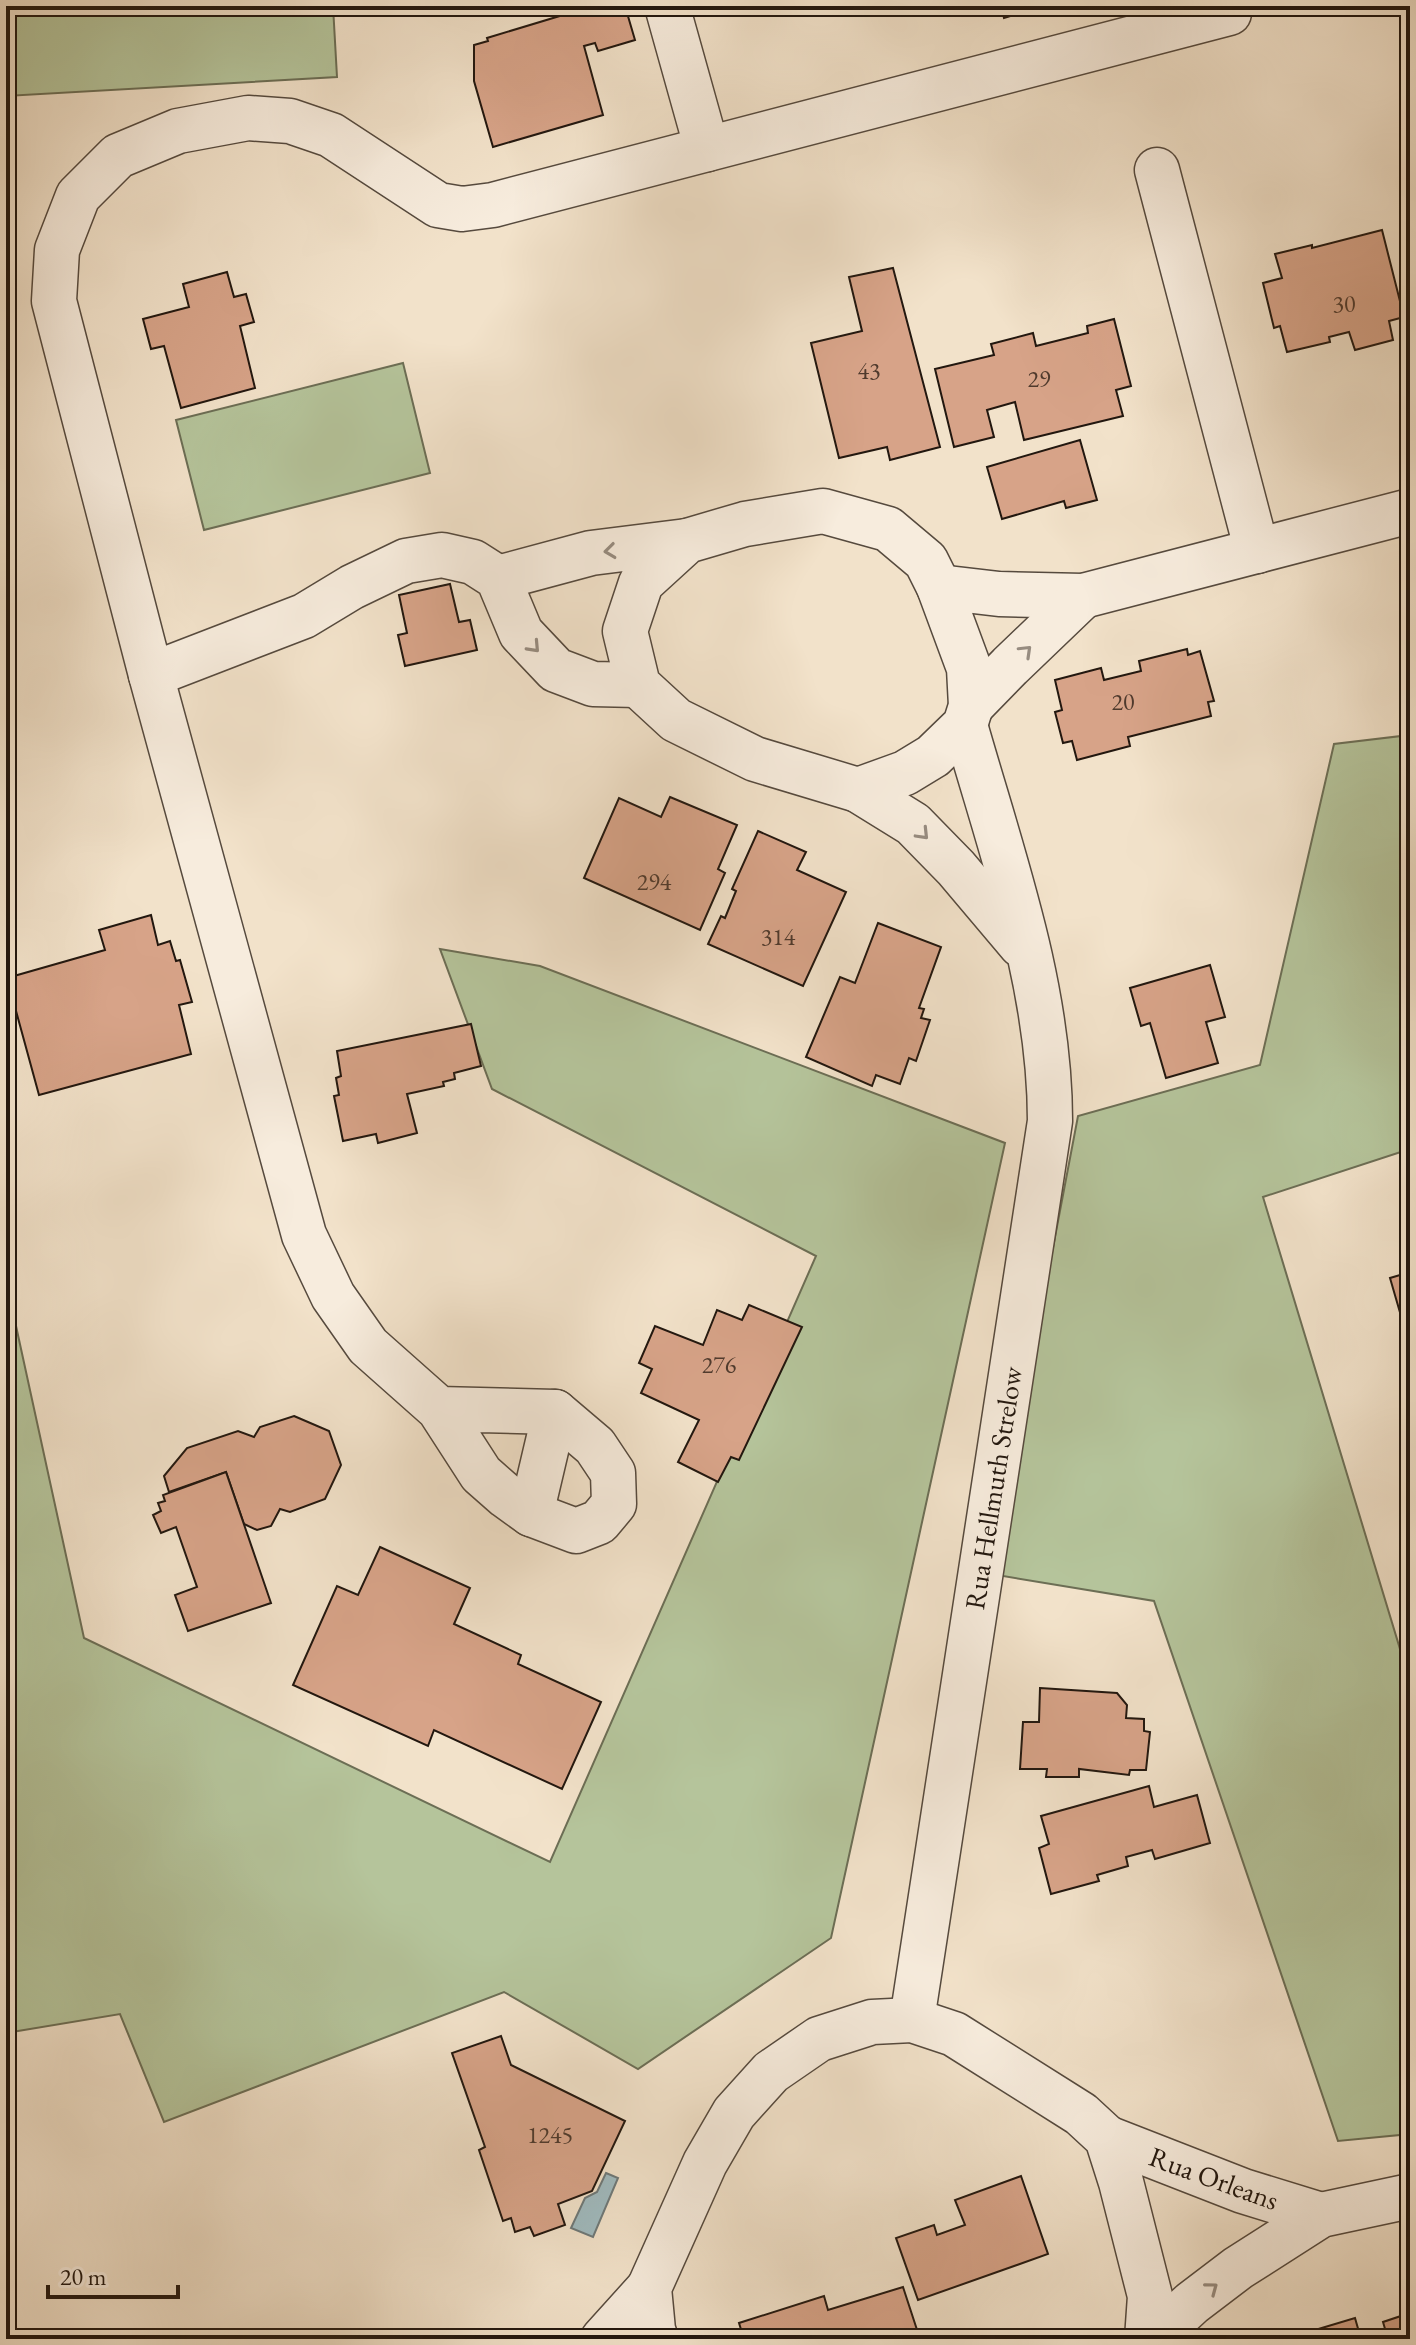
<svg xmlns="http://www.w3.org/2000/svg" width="1416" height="2345" font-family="'EB Garamond',serif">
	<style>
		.green { fill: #b5c49b; stroke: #6c6e55; stroke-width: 2 }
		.water { fill: #a0bbc0; stroke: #6e7979; stroke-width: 2 }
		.building { fill: #d7a388; stroke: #22170f; stroke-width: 2 }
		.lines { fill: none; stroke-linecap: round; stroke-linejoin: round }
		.street-casing { stroke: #564a3e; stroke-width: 47 }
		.street { stroke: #f7ecdd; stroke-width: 44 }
		.oneway { stroke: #978c80 }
		.labels { text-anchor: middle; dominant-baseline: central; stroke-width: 6; stroke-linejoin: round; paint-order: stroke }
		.number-label { font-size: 24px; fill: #4f3a2d }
		.street-label { font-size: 28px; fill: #22170f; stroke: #f7ecdd }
	</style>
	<rect width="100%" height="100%" fill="#f2e2ca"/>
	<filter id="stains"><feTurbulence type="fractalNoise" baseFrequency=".0025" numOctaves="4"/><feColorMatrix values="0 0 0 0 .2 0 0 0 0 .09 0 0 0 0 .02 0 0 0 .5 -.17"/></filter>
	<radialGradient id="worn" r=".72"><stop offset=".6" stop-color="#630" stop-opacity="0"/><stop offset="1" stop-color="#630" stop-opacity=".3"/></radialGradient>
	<g class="green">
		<path d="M194,6H333L337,77L6,96V9L194,8Z"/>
		<path d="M403,363L430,473L204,530L176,420Z"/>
		<path d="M1410,735V1149L1263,1197L1410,1682V2134L1338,2141L1154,1601L991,1574L1078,1116L1260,1065L1334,744Z"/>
		<path d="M440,949L540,966L1005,1143L831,1938L638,2069L504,1992L164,2122L120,2014L6,2033V1280L84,1638L550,1862L816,1256L492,1089Z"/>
	</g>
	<path class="water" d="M606,2173L618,2178L593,2237L571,2228L585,2198L597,2192Z"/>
	<g class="building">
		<path d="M585,6H625L635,40L598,51L595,43L584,46L603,115L493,147L474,81V45L488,41L487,38L573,12L574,14L587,10Z"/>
		<path d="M1001,6H1044L1004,18Z"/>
		<path d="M1382,230L1404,317L1389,321L1393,340L1355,350L1349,332L1329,337L1330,342L1287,352L1280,326L1274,328L1263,283L1282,278L1275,254L1312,245V248Z"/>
		<path d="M893,268L940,447L890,460L887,447L839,458L811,343L862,331L849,277Z"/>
		<path d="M227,272L234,297L246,294L254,322L240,326L255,388L181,408L164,346L151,349L143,319L189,307L183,284Z"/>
		<path d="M1114,319L1131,386L1116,390L1123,416L1024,440L1015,402L987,410L994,437L954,447L935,369L994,355L991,344L1033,333L1036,346L1088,333L1087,326Z"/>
		<path d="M1080,440L1097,500L1066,508L1064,501L1002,519L987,467Z"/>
		<path d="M450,584L459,622L470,620L477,650L405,666L398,635L407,633L399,595Z"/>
		<path d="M1187,649L1188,655L1200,651L1214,701L1208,702L1211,716L1128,737L1130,746L1077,760L1072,741L1063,743L1055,712L1062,710L1055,680L1101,668L1104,680L1141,671L1139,661Z"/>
		<path d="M670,797L737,825L718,869L725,873L700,930L584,878L619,798L661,817Z"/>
		<path d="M758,831L806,852L797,870L846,892L803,986L708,944L721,916L725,918L736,891L732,889Z"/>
		<path d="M151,915L158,945L170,941L176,961L180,960L192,1002L179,1005L191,1054L39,1095L7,978L105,950L99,930Z"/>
		<path d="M878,923L941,947L919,1008L924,1009L921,1018L930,1020L916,1061L909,1058L900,1084L876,1075L872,1086L806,1057L840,977L855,983Z"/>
		<path d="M1210,965L1225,1017L1206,1022L1218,1063L1166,1078L1150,1023L1141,1026L1130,988Z"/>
		<path d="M471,1024L481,1066L454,1073L455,1079L443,1082L444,1086L407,1094L417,1133L378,1143L376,1134L343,1141L334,1096L339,1095L336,1078L341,1076L337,1051Z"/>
		<path d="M1410,1272V1347L1390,1278Z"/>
		<path d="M749,1305L802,1327L739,1460L731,1457L718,1482L678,1462L699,1420L641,1393L652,1369L639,1363L655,1326L703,1345L717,1310L742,1320Z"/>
		<path d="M294,1416L329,1431L341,1465L325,1499L290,1512L280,1509L271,1526L257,1530L244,1524L226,1472L169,1492L164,1476L187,1448L238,1431L254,1437L260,1427Z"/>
		<path d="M226,1472L271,1603L188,1631L175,1595L197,1587L176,1527L161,1533L153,1515L161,1511L158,1503L165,1501L163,1495Z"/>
		<path d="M380,1547L470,1588L454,1624L521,1655L518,1664L601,1702L562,1789L434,1730L428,1746L293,1685L337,1586L358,1595Z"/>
		<path d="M1040,1688L1117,1693L1127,1705L1126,1718L1144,1719V1731L1150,1732L1146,1770H1130L1129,1775L1079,1769V1777H1046L1047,1769H1020L1023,1722H1039Z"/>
		<path d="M1149,1786L1154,1807L1197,1795L1210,1843L1155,1859L1152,1850L1126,1857L1128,1866L1097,1875L1099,1881L1051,1894L1039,1848L1049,1844L1041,1816Z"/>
		<path d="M501,2036L511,2065L625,2121L592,2191L558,2204L565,2225L534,2236L530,2227L515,2232L511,2218L503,2221L479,2150L485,2147L452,2053Z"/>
		<path d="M1021,2176L1048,2254L918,2300L896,2238L934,2225L937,2235L965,2225L955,2200Z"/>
		<path d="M903,2287L920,2339H744L739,2323L824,2296L828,2310Z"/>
		<path d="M1410,2313V2339H1388L1383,2322Z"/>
		<path d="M1355,2318L1361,2339H1285Z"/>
	</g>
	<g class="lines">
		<defs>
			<g id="street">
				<path d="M667,6L707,149"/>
				<path d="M1157,170L1257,551"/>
				<path d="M823,511L888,529L926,561L939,587L969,668L971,706L965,725L933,756L905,773L858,790L755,759L676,720L638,685L625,631L641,583L687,541L745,524Z"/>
				<path d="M498,578L591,553L687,541"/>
				<path d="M939,587L999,594L1083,596L1410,511"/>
				<path d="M151,675L304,616L352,587L406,561L442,555L473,562L498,578L521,633L556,670L593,684L638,685"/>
				<path d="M971,706L1010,666L1083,596"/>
				<path d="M858,790L913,824L956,868L1021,945"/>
				<path d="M439,1409L555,1412L595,1446L613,1473L614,1504L599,1522L576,1531L531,1514L506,1496L481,1474L439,1409L368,1346L333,1296L304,1235L151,675L54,301L57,250L78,196L118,156L178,131L248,118L290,121L331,135L438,205L462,209L493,205L1229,13L1227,6"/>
				<path d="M531,1514L555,1412"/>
				<path d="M912,2020L1050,1121C1050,985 1002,855 965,725"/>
				<path d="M1107,2138L1243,2191L1321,2215"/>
				<path d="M603,2339L649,2288"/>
				<path d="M656,2339L653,2330L649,2288L705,2163L734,2113L771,2072L819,2039L872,2022L912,2020L954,2034L1081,2114L1107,2138L1121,2182L1150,2296L1147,2339"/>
				<path d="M1153,2339L1192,2303L1238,2268L1321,2215L1410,2196"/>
			</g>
		</defs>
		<use href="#street" class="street-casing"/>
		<use href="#street" class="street"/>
	</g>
	<defs><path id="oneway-chevron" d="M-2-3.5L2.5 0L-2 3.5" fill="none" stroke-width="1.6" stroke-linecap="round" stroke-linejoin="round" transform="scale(2)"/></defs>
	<g class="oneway">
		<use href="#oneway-chevron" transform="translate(610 551) rotate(173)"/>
		<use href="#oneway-chevron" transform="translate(534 647) rotate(47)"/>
		<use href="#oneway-chevron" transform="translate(1026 651) rotate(-44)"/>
		<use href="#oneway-chevron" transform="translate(923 834) rotate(46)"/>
		<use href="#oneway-chevron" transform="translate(1212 2288) rotate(-37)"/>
	</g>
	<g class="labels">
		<g class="number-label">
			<text x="1344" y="303">30</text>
			<text x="869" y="370">43</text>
			<text x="1039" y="378">29</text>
			<text x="1123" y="701">20</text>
			<text x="654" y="881">294</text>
			<text x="778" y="936">314</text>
			<text x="719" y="1364">276</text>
			<text x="550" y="2134">1245</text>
		</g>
		<g class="street-label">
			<text transform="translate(993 1488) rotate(-81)">Rua Hellmuth Strelow</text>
			<text transform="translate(1214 2178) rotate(20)">Rua Orleans</text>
		</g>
	</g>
	<rect width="1416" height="2345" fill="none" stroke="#f2e2ca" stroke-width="32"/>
	<rect x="8" y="8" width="1400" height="2329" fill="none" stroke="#22170f" stroke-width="4"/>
	<rect x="16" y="16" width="1384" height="2313" fill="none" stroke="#22170f" stroke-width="2"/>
	<path d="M48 2285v12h130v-12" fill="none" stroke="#22170f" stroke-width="4"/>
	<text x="60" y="2285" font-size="24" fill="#22170f" stroke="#f7ecdd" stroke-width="6" paint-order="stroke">20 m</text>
	<rect width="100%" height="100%" filter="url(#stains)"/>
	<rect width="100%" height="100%" fill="url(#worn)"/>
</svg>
